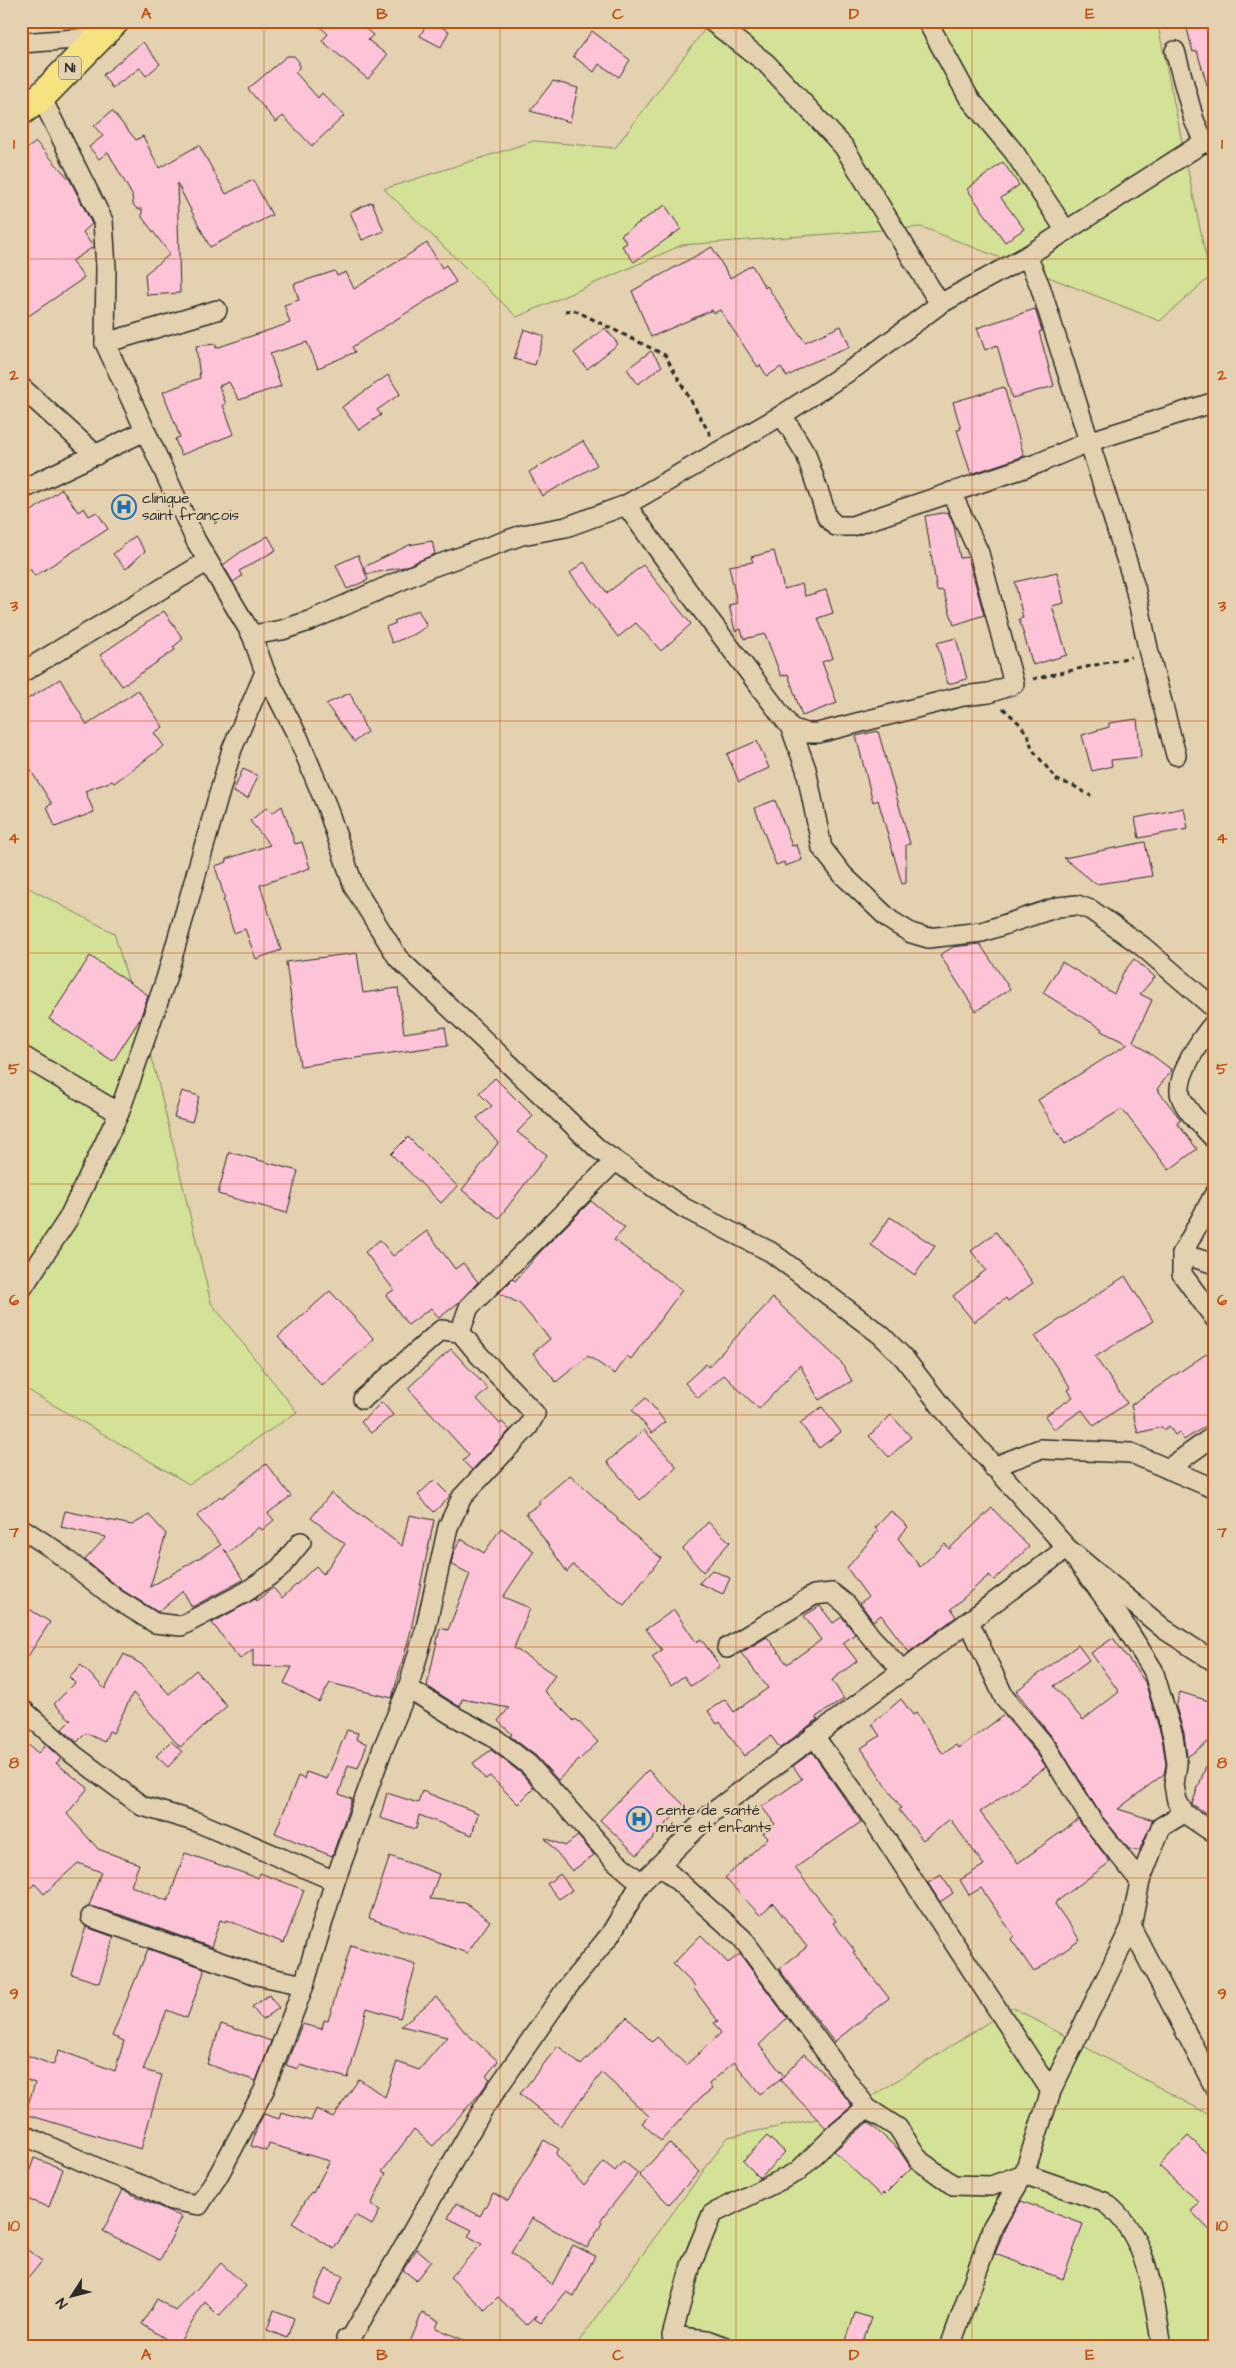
<svg xmlns="http://www.w3.org/2000/svg" width="1236" height="2368" font-family="'Architects Daughter',sans-serif">
	<style>
		.green { fill: #d3e296; stroke: #7f8660 }
		.building { fill: #fdc3d7; stroke: #2b2b2b }
		.lines { fill: none; stroke-linecap: round; stroke-linejoin: round }
		.minor-casing { stroke: #2b2b2b; stroke-width: 22 }
		.trunk-casing { stroke: #2b2b2b; stroke-width: 31 }
		.path { stroke: #2b2b2b; stroke-width: 3; stroke-dasharray: 5 4; stroke-linecap: butt }
		.minor { stroke: #e4d1af; stroke-width: 19 }
		.trunk { stroke: #f6e281; stroke-width: 28 }
		.grid { fill: none; stroke: #c25012; stroke-width: 1; stroke-opacity: 0.55 }
		.labels { text-anchor: middle; dominant-baseline: central; stroke-width: 4.5; stroke-linejoin: round; paint-order: stroke }
		.shield { fill: #e4d1af; stroke: #625d53; stroke-width: 1 }
		.shield-label { font-size: 14px; font-weight: bold; fill: #2b2b2b }
		.poi-label { font-size: 15px; fill: #2b2b2b; stroke: #e4d1af; text-anchor: start }
		.neatline { fill: none; stroke: #c25012; stroke-width: 2 }
		.grid-label { font-size: 16px; text-anchor: middle; font-weight: bold; fill: #c25012 }
	</style>
	<rect width="100%" height="100%" fill="#e4d1af"/>
	<filter id="ink" filterUnits="userSpaceOnUse"><feTurbulence type="fractalNoise" baseFrequency=".02" numOctaves="2"/><feDisplacementMap in="SourceGraphic" scale="10" xChannelSelector="R" yChannelSelector="G"/><feConvolveMatrix kernelMatrix="1 2 1 2 8 2 1 2 1" color-interpolation-filters="sRGB"/></filter>
	<g filter="url(#ink)">
		<g class="green">
			<path d="M711,21H1157L1210,277L1160,321L922,227L682,245L517,317L384,189L534,141L615,148Z"/>
			<path d="M21,884L114,933L158,1082L211,1303L297,1412L189,1484L21,1386Z"/>
			<path d="M1012,2007L1215,2118V2347H575L728,2137L846,2113Z"/>
		</g>
		<g class="building">
			<path d="M314,21H356L373,35L368,40L387,55L368,79L322,41L328,34Z"/>
			<path d="M1185,21H1215V95H1210L1197,51L1193,52Z"/>
			<path d="M427,23H433L449,31L441,47L420,36Z"/>
			<path d="M592,31L630,60L619,77L599,64L594,72L573,56Z"/>
			<path d="M143,42L160,64L146,76L140,68L112,88L103,75Z"/>
			<path d="M287,56H294L299,62V68L295,72L318,98L322,93L344,116L312,146L283,116L276,122L248,89Z"/>
			<path d="M553,81L578,88L570,122L530,111Z"/>
			<path d="M112,111L136,140L143,136L159,168L199,145L226,194L253,180L272,215L210,247L177,183L180,293L147,295L145,274L170,254L142,217V209H137L133,204L132,195L108,152L99,159L89,147L103,136L94,126Z"/>
			<path d="M36,142L70,180L92,224L83,232L93,247L72,261L84,278L27,317L21,308V153Z"/>
			<path d="M1003,162L1019,185L1001,198L1024,229L1005,242L967,189Z"/>
			<path d="M372,202L384,231L362,240L350,212Z"/>
			<path d="M665,205L681,229L634,262L622,246L627,243L621,235Z"/>
			<path d="M427,243L442,268L446,265L456,282L352,347L355,352L318,368L307,342L270,354L281,386L239,400L229,382L219,386L226,404L223,405L234,434L181,455L175,439L180,437L163,392L200,378L196,346L216,344V348L290,323L284,305L299,300L294,284L335,271L337,276L346,272L354,289Z"/>
			<path d="M712,247L730,278L752,265L765,288L767,286L805,342L841,326L850,347L806,365L787,377L781,367L767,376L760,365L758,367L720,310L714,313L712,310L651,337L632,291Z"/>
			<path d="M1035,309L1042,331L1039,332L1054,386L1012,398L997,345L985,350L977,328Z"/>
			<path d="M605,328L618,344L587,369L574,353Z"/>
			<path d="M524,329L544,336L535,365L514,359Z"/>
			<path d="M651,351L662,366L638,384L627,369Z"/>
			<path d="M388,375L400,394L377,410L381,415L359,430L342,407Z"/>
			<path d="M1004,387L1024,456L971,474L957,430L961,429L953,402Z"/>
			<path d="M583,441L597,465L542,496L529,472Z"/>
			<path d="M62,489L78,512L84,508L89,516L97,512L108,529L35,576L30,569L21,575V519Z"/>
			<path d="M948,512L954,526L960,558L968,557L984,615L954,625L943,590L937,591L925,516Z"/>
			<path d="M135,536L145,551L126,569L113,554Z"/>
			<path d="M268,536L276,550L239,571L242,576L233,582L223,565L242,551Z"/>
			<path d="M432,541L435,554L404,567L367,574L364,567L409,545Z"/>
			<path d="M774,551L784,589L802,584L805,596L826,590L833,613L818,618L833,658L822,662L837,703L802,716L788,674L781,676L765,634L744,639L741,629L735,631L729,605L737,603L729,566L753,562L751,557Z"/>
			<path d="M358,555L368,580L347,589L336,565Z"/>
			<path d="M584,562L607,593L643,565L691,624L661,651L636,623L618,637L570,573Z"/>
			<path d="M1057,572L1064,603L1052,606L1067,655L1033,665L1019,619L1023,618L1015,582Z"/>
			<path d="M418,610L427,626L415,634L392,643L386,627L396,623L394,621Z"/>
			<path d="M164,611L183,639L173,647L175,650L122,686L100,655Z"/>
			<path d="M956,638L967,679L948,684L937,643Z"/>
			<path d="M60,679L87,725L138,690L163,727L154,733L164,746L114,783L112,781L85,791L94,812L55,827L47,806L52,804L21,755V703Z"/>
			<path d="M350,693L367,732L354,742L326,704Z"/>
			<path d="M1137,719L1141,757L1111,760L1112,766L1092,771L1082,735L1109,727V723Z"/>
			<path d="M878,731L910,844L906,845V883L902,884L878,800L873,802L856,736Z"/>
			<path d="M757,741L769,768L739,782L727,754Z"/>
			<path d="M243,769L258,776L248,798L233,792Z"/>
			<path d="M775,800L792,846L797,845L802,860L785,866L784,862L776,865L755,808Z"/>
			<path d="M282,806L295,844L302,842L310,868L260,885L281,950L256,959L245,929L234,933L223,900L225,899L215,866L227,862L226,859L270,845L250,821L267,807L272,813Z"/>
			<path d="M1184,808L1188,829L1139,838L1135,818Z"/>
			<path d="M1145,842L1152,876L1096,884L1064,858Z"/>
			<path d="M980,944L1010,989L976,1011L940,955L953,947Z"/>
			<path d="M357,953L363,993L398,988L404,1033L445,1027L448,1045L300,1066L286,962Z"/>
			<path d="M90,956L148,995L140,1019L113,1061L49,1019Z"/>
			<path d="M1134,959L1155,977L1140,994L1152,1000L1133,1041L1172,1070L1157,1089L1181,1120L1177,1123L1197,1149L1169,1170L1122,1109L1065,1144L1038,1100L1128,1044L1101,1031L1102,1029L1043,993L1062,962L1114,994L1123,973Z"/>
			<path d="M495,1078L533,1116L517,1132L547,1155L499,1218L462,1190L498,1143L477,1118L492,1106L479,1093Z"/>
			<path d="M182,1091L199,1096L192,1122L174,1117Z"/>
			<path d="M408,1137L457,1186L441,1203L391,1154Z"/>
			<path d="M229,1152L298,1171L287,1213L218,1194Z"/>
			<path d="M591,1201L625,1228L614,1240L682,1290L631,1359L627,1356L615,1374L588,1356L556,1382L533,1353L550,1339L520,1304L499,1293L513,1279L515,1281L541,1251Z"/>
			<path d="M890,1217L935,1246L915,1275L871,1245Z"/>
			<path d="M427,1231L455,1269L463,1263L478,1282L458,1303L439,1318L431,1308L408,1325L386,1295L394,1290L365,1252L380,1240L393,1256Z"/>
			<path d="M996,1232L1033,1283L1008,1301L1006,1298L974,1322L953,1296L986,1270L971,1251Z"/>
			<path d="M1125,1276L1153,1321L1095,1357L1127,1403L1094,1426L1082,1410L1054,1429L1045,1416L1073,1397L1068,1390L1071,1388L1035,1336Z"/>
			<path d="M330,1291L374,1339L322,1386L278,1337Z"/>
			<path d="M773,1298L841,1362L852,1381L819,1400L800,1365L759,1409L724,1375L698,1398L685,1383L706,1364L708,1367Z"/>
			<path d="M1215,1348V1420L1184,1440L1179,1432L1175,1435L1169,1426L1164,1430L1162,1427L1138,1433L1131,1405Z"/>
			<path d="M451,1349L488,1389L477,1399L500,1424L502,1422L510,1430L472,1470L463,1461L469,1455L408,1388Z"/>
			<path d="M646,1398L665,1422L652,1433L632,1410Z"/>
			<path d="M382,1402L393,1415L371,1433L361,1422Z"/>
			<path d="M822,1407L841,1432L819,1448L800,1423Z"/>
			<path d="M891,1415L911,1437L889,1457L869,1436Z"/>
			<path d="M644,1430L677,1467L640,1500L607,1462Z"/>
			<path d="M266,1464L291,1496L268,1513L274,1520L262,1530L259,1527L228,1553L224,1549L243,1580L192,1607L183,1591L158,1612L122,1590L85,1560L106,1537L61,1527L65,1511L132,1525L149,1515L166,1534L150,1587L221,1545L197,1516L220,1496L222,1498Z"/>
			<path d="M570,1475L618,1519L617,1520L661,1558L624,1605L573,1565L567,1572L526,1513L540,1504L538,1502Z"/>
			<path d="M434,1480L450,1496L434,1512L418,1495Z"/>
			<path d="M331,1493L402,1546L409,1515L434,1520L410,1634L392,1698L330,1683L319,1702L284,1683L292,1667L253,1666V1649L240,1659L212,1623L255,1599L256,1601L273,1588L282,1598L316,1566L323,1574L345,1544L311,1518Z"/>
			<path d="M992,1508L1029,1547L994,1580L989,1575L951,1609L956,1617L909,1652L881,1615L873,1621L860,1603L868,1597L847,1568L878,1531L875,1528L891,1511L908,1527L898,1538L920,1567L945,1544L949,1549Z"/>
			<path d="M708,1522L730,1542L703,1572L683,1549Z"/>
			<path d="M501,1528L534,1551L503,1597L530,1608L514,1648L555,1675L544,1691L574,1721L576,1719L598,1742L558,1780L536,1756L510,1736L512,1734L498,1721L509,1708L462,1699L460,1707L427,1686L440,1628L448,1630L470,1574L451,1564L454,1552L461,1539L484,1553Z"/>
			<path d="M712,1570L730,1578L723,1594L699,1583Z"/>
			<path d="M21,1604L50,1622L21,1667Z"/>
			<path d="M820,1606L833,1623L842,1617L855,1634L843,1643L857,1661L832,1680L844,1699L816,1717L818,1719L780,1748L771,1736L744,1756L720,1722L717,1724L708,1711L725,1699L734,1712L768,1688L741,1653L744,1651L767,1637L787,1664L821,1640L804,1616Z"/>
			<path d="M674,1610L696,1642L701,1639L720,1666L691,1686L684,1676L671,1685L652,1657L662,1650L646,1629Z"/>
			<path d="M1113,1638L1145,1682L1162,1738L1166,1764L1164,1774L1118,1809L1153,1820L1139,1851L1129,1849L1101,1815L1056,1742L1016,1691L1078,1645L1089,1660L1054,1686L1083,1720L1119,1692L1091,1653Z"/>
			<path d="M124,1654L144,1666L169,1694L196,1670L227,1706L180,1747L133,1693L113,1733L109,1731L104,1742L86,1733L77,1742L62,1729L71,1720L54,1704L75,1683L69,1677L81,1665L105,1689Z"/>
			<path d="M1180,1692L1215,1703V1737L1187,1757L1184,1733L1176,1707Z"/>
			<path d="M901,1699L913,1715L916,1713L943,1754L956,1745L959,1748L1004,1715L1038,1755L1046,1767L980,1812L1018,1863L1078,1820L1110,1862L1056,1902L1055,1904L1080,1940L1034,1972L1011,1939L1014,1936L981,1888L969,1895L960,1880L984,1865L950,1819L923,1840L899,1810L901,1808L861,1748L880,1736L872,1724Z"/>
			<path d="M347,1730L358,1733L356,1739L367,1744L358,1768L348,1765L339,1794L352,1799L332,1856L275,1833L298,1776L304,1779L306,1772L327,1779Z"/>
			<path d="M21,1739L38,1753L46,1745L61,1759L56,1763L88,1788L67,1814L98,1849L139,1864L131,1886L168,1901L185,1853L258,1878L260,1873L304,1890L284,1943L227,1920L226,1922L220,1920L211,1947L121,1915L89,1906L101,1872L78,1863L44,1894L35,1884L21,1894Z"/>
			<path d="M171,1741L182,1752L168,1767L156,1756Z"/>
			<path d="M1213,1747L1215,1748V1819L1192,1804Z"/>
			<path d="M491,1750L521,1773L534,1788L518,1804L490,1776L485,1779L473,1763Z"/>
			<path d="M812,1752L861,1822L795,1868L836,1921L833,1923L855,1951L853,1952L889,1998L834,2042L779,1969L807,1947L773,1903L760,1915L725,1878L768,1838L763,1833L775,1824L762,1807L802,1779L793,1766Z"/>
			<path d="M648,1770L684,1805L637,1855L600,1820Z"/>
			<path d="M422,1791L478,1813L472,1835L419,1815L416,1829L380,1818L387,1793L418,1803Z"/>
			<path d="M578,1836L594,1855L572,1871L545,1838L565,1846Z"/>
			<path d="M390,1856L439,1874L430,1899L465,1902L490,1921L467,1953L369,1918Z"/>
			<path d="M560,1874L572,1890L559,1899L547,1884Z"/>
			<path d="M941,1875L953,1893L940,1902L928,1883Z"/>
			<path d="M86,1927L114,1937L99,1983L71,1974Z"/>
			<path d="M701,1935L728,1963L740,1954L787,2018L759,2045L784,2076L760,2094L734,2062L709,2084L712,2089L700,2098L661,2141L642,2123L649,2116L602,2073L560,2126L520,2094L558,2046L581,2065L627,2017L652,2042L657,2037L686,2065L721,2033L714,2023L718,2021L694,1989L696,1987L673,1964Z"/>
			<path d="M351,1945L416,1965L400,2018L367,2008L348,2078L300,2065L298,2069L286,2065L302,2024L322,2029L324,2020L328,2021Z"/>
			<path d="M148,1949L204,1968L203,1975L187,2018L167,2010L143,2070L162,2075L141,2149L25,2114L35,2083L21,2078V2053L53,2065L59,2050L115,2071L124,2041L112,2036Z"/>
			<path d="M269,1995L279,2008L262,2020L252,2007Z"/>
			<path d="M436,1997L464,2031L498,2061L486,2076L490,2079L480,2093L433,2146L414,2129L382,2172L386,2173L371,2205L380,2210L372,2225L355,2215L334,2249L292,2223L311,2192L313,2193L330,2161L269,2144L267,2151L251,2146L258,2125L264,2114L279,2119L281,2113L311,2121L316,2109L333,2117L359,2079L385,2097L397,2062L419,2070L447,2037L401,2026Z"/>
			<path d="M221,2024L271,2041L256,2081L207,2064Z"/>
			<path d="M804,2054L838,2087L852,2106L826,2128L780,2080Z"/>
			<path d="M868,2122L899,2150L911,2168L885,2194L883,2193L881,2196L834,2151Z"/>
			<path d="M767,2136L785,2152L760,2178L743,2161Z"/>
			<path d="M1188,2136L1215,2161V2236L1191,2211L1200,2203L1159,2166Z"/>
			<path d="M544,2140L559,2149L556,2154L584,2186L604,2162L615,2171L623,2161L638,2173L600,2221L602,2223L587,2248L532,2218L511,2253L552,2285L573,2245L595,2256L574,2296L566,2292L541,2323L535,2319L537,2315L527,2325L498,2297L485,2310L450,2277L482,2244L468,2236L472,2230L448,2218L456,2203L480,2216L493,2193L508,2201Z"/>
			<path d="M669,2143L699,2172L669,2204L639,2175Z"/>
			<path d="M34,2158L63,2169L49,2207L21,2197Z"/>
			<path d="M123,2190L182,2217L160,2260L103,2231Z"/>
			<path d="M1021,2201L1083,2224L1063,2279L995,2254L1005,2228Z"/>
			<path d="M21,2245L42,2261L21,2287Z"/>
			<path d="M417,2249L431,2261L416,2280L403,2270Z"/>
			<path d="M221,2263L246,2286L219,2316L205,2302L177,2346L142,2324L157,2299L176,2311Z"/>
			<path d="M326,2269L343,2276L330,2305L313,2298Z"/>
			<path d="M274,2310L294,2318L287,2338L267,2330Z"/>
			<path d="M422,2313L439,2321L436,2328L479,2347H408Z"/>
			<path d="M855,2313L871,2318L861,2347H844Z"/>
		</g>
		<g class="lines">
			<defs>
				<g id="minor">
					<path d="M711,21L766,63L844,147L940,304"/>
					<path d="M927,21L969,98L1014,152L1066,231"/>
					<path d="M21,43L102,37"/>
					<path d="M1175,51L1194,120L1204,142"/>
					<path d="M1027,256L1040,286L1135,587L1149,653L1176,755"/>
					<path d="M105,343L217,310"/>
					<path d="M21,387L96,455"/>
					<path d="M782,415L806,454L827,517L836,526H852L1039,463L1088,442L1215,402"/>
					<path d="M21,490L145,431"/>
					<path d="M626,505L693,598L791,728L805,733H818L963,696L989,693L1014,684L979,553L951,492"/>
					<path d="M252,635L282,630L309,621L429,568L522,535L566,527L626,505L782,415L857,366L940,304L1027,256L1204,142L1215,145"/>
					<path d="M265,672L298,737L327,807L354,887L398,958L598,1149L684,1208L771,1252L881,1335L904,1358L944,1410L1067,1548L1120,1618L1153,1670L1173,1736L1177,1764L1174,1785L1177,1801L1184,1813L1215,1834"/>
					<path d="M21,673L208,561"/>
					<path d="M791,728L806,769L822,848L843,875L890,920L911,933L928,938L982,932L1058,907L1077,905L1091,910L1142,946L1215,1009"/>
					<path d="M1215,1022C1202,1037 1174,1077 1181,1097C1187,1113 1204,1127 1215,1140"/>
					<path d="M21,1055L119,1113"/>
					<path d="M1215,1193L1182,1254V1274L1215,1319"/>
					<path d="M1182,1254L1215,1264"/>
					<path d="M21,1290L68,1219L119,1113L166,979L232,749L265,672L252,635L196,541L105,343L106,268L103,221L41,97"/>
					<path d="M460,1332L469,1307L615,1161"/>
					<path d="M993,1467L1040,1449L1131,1453L1215,1489"/>
					<path d="M1168,1469L1215,1435"/>
					<path d="M21,1528L53,1549L116,1599L155,1623L181,1626L246,1592L279,1569L301,1542"/>
					<path d="M969,1622L1004,1697L1047,1748L1092,1821L1140,1881"/>
					<path d="M727,1648L814,1595L832,1593L847,1605L871,1637L903,1671"/>
					<path d="M408,1688L452,1715L493,1737L529,1765L613,1859L641,1883"/>
					<path d="M21,1708L74,1755L142,1806L197,1822L335,1881"/>
					<path d="M814,1736L867,1810L1051,2091"/>
					<path d="M1184,1813L1161,1827L1140,1881L1131,1927L1215,2088"/>
					<path d="M660,1865L742,1938L867,2108L898,2128L920,2161L953,2185L991,2186L1024,2174L1104,2202C1149,2235 1153,2296 1162,2347"/>
					<path d="M91,1917L257,1975L304,1985"/>
					<path d="M21,2134L111,2174L144,2186L171,2200L199,2205L219,2174L264,2090L304,1985L335,1881L381,1753L408,1688L426,1627L448,1527L462,1497L528,1427L535,1414L479,1355L460,1332L441,1330L363,1399"/>
					<path d="M346,2339L351,2338L483,2109L566,1989L610,1935L641,1883L713,1812L1067,1548L1164,1629L1215,1662"/>
					<path d="M726,2347L707,2340L672,2336L691,2265L712,2214L797,2172L839,2131L867,2108"/>
					<path d="M950,2347L993,2226L1024,2174L1051,2091L1131,1927"/>
				</g>
				<path id="trunk" d="M21,111L41,97L115,21"/>
			</defs>
			<use href="#minor" class="minor-casing"/>
			<use href="#trunk" class="trunk-casing"/>
			<g class="path">
				<path d="M565,311L574,310L665,355L711,436"/>
				<path d="M1033,679L1131,657"/>
				<path d="M1003,708L1020,724L1029,737L1032,749L1057,780L1074,786L1091,796"/>
			</g>
			<use href="#minor" class="minor"/>
			<use href="#trunk" class="trunk"/>
		</g>
	</g>
	<path class="grid" d="M264,21V2347M500,21V2347M736,21V2347M972,21V2347M21,259H1215M21,490H1215M21,721H1215M21,953H1215M21,1184H1215M21,1415H1215M21,1647H1215M21,1878H1215M21,2109H1215"/>
	<defs>
		<symbol id="hospital-ring" viewBox="-11 -11 22 22"><circle r="9.5" fill="#e4d1af" stroke="#1f6fb2" stroke-width="1.5"/><path d="M-5-5h3v3.5h4V-5h3V5h-3V1.5h-4V5h-3Z" fill="#1f6fb2"/></symbol>
	</defs>
	<g fill-rule="evenodd">
		<use href="#hospital-ring" x="110" y="493" width="28" height="28"/>
		<use href="#hospital-ring" x="625" y="1805" width="28" height="28"/>
	</g>
	<g class="labels">
		<rect class="shield" x="59" y="56.5" width="22" height="23" rx="4"/>
		<g class="shield-label">
			<text x="70" y="68">N1</text>
		</g>
		<g class="poi-label">
			<text x="142" y="498">clinique<tspan x="142" dy="17">saint françois</tspan></text>
			<text x="656" y="1810">cente de santé<tspan x="656" dy="17">mére et enfants</tspan></text>
		</g>
	</g>
	<rect width="1236" height="2368" fill="none" stroke="#e4d1af" stroke-width="55"/>
	<g transform="translate(72 2296) rotate(234)" stroke="#e4d1af" stroke-width="4" paint-order="stroke">
	<path d="M0-4L9 19L0 12L-9 19Z" fill="#2b2b2b"/>
	<text y="-8" font-size="14" font-weight="bold" text-anchor="middle" fill="#2b2b2b">N</text>
	</g>
	<rect x="28" y="28" width="1180" height="2312" class="neatline"/>
	<g class="grid-label">
		<text x="146" y="19">A</text>
		<text x="382" y="19">B</text>
		<text x="618" y="19">C</text>
		<text x="854" y="19">D</text>
		<text x="1090" y="19">E</text>
		<text x="14" y="149">1</text>
		<text x="1222" y="149">1</text>
		<text x="14" y="380">2</text>
		<text x="1222" y="380">2</text>
		<text x="14" y="611">3</text>
		<text x="1222" y="611">3</text>
		<text x="14" y="843">4</text>
		<text x="1222" y="843">4</text>
		<text x="14" y="1074">5</text>
		<text x="1222" y="1074">5</text>
		<text x="14" y="1305">6</text>
		<text x="1222" y="1305">6</text>
		<text x="14" y="1537">7</text>
		<text x="1222" y="1537">7</text>
		<text x="14" y="1768">8</text>
		<text x="1222" y="1768">8</text>
		<text x="14" y="1999">9</text>
		<text x="1222" y="1999">9</text>
		<text x="14" y="2231">10</text>
		<text x="1222" y="2231">10</text>
		<text x="146" y="2360">A</text>
		<text x="382" y="2360">B</text>
		<text x="618" y="2360">C</text>
		<text x="854" y="2360">D</text>
		<text x="1090" y="2360">E</text>
	</g>
</svg>
